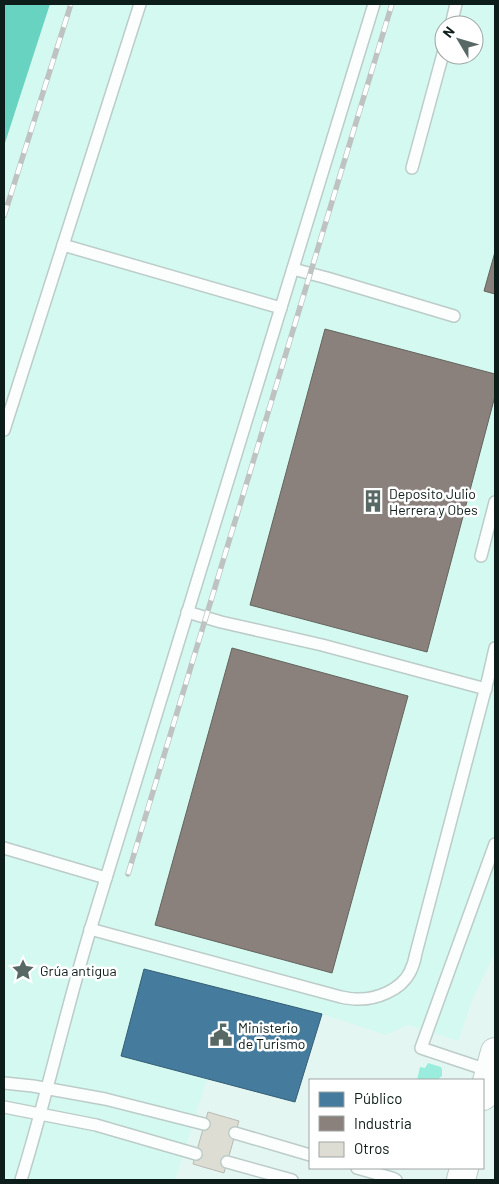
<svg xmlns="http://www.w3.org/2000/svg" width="499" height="1184" font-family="Barlow,sans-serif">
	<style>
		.built { fill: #d4f9f0; fill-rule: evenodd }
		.green { fill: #9aeddd }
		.water { fill: #68d3c1 }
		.public { fill: #457b9d; stroke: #345f75 }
		.industry { fill: #8a817c; stroke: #64635e }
		.building { fill: #deddd4; stroke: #b7bab4 }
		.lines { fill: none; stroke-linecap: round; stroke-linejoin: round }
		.lane-casing { stroke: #bcccc8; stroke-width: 14 }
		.primary-casing { stroke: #bcccc8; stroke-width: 30 }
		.lane { stroke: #fbfefd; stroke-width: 11 }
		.primary { stroke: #fbfefd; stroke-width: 28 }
		.rail-casing { stroke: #bec3c2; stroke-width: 5.5 }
		.rail { stroke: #fff; stroke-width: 4; stroke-dasharray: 11; stroke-linecap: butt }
		.labels { text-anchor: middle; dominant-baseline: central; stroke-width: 5; stroke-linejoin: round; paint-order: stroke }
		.poi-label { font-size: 14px; fill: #0d1d19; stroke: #fff; text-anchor: start }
	</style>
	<rect width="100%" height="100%" fill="#e4f6f2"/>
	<path class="built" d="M50,4H495V953L473,998L458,1041L408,1025L386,1035L322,1014L144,969L121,1056L207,1079L175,1180H4V146ZM444,25H474V55H444Z"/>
	<path class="green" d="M428,1063L441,1067L442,1070V1076L437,1080H417L420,1067L425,1068Z"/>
	<path class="water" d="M4,4H50L4,146Z"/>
	<path class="public" d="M144,969L322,1014L295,1102L121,1056Z"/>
	<g class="industry">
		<path d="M495,252V294L484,291Z"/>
		<path d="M325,329L495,374V396L427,652L250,605Z"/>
		<path d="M232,648L408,696L332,973L155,925Z"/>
	</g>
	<path class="building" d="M208,1112L239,1121L224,1173L193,1164Z"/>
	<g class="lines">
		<defs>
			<g id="lane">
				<path d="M451,25L456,4"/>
				<path d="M412,168L444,50"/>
				<path d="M63,245L281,308"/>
				<path d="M293,269L327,278L454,316"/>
				<path d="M4,430L140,4"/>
				<path d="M481,556L495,502"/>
				<path d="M187,612L221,622L322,645L486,689"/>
				<path d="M4,848L106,878"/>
				<path d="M90,929L341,997C346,998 351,999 356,999C376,1000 401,990 410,972C413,966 415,959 416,953L488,679L495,648"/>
				<path d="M490,1071L421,1048L495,844"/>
				<path d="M4,1083L33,1086L105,1099L204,1124"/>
				<path d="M4,1107L96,1125L196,1154"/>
				<path d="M235,1133L310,1155"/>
				<path d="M227,1162L292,1180"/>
				<path d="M357,1168L392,1178L396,1180"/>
				<path d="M21,1180C47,1096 66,1009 92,924C184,617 280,311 374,4"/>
			</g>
			<g id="primary">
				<path d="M483,1096L495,1052"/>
				<path d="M461,1180L464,1168"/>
			</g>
		</defs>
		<use href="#lane" class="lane-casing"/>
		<use href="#primary" class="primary-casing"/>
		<use href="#lane" class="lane"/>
		<use href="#primary" class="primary"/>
		<defs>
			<g id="rail">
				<path d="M4,216L71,4"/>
				<path d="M128,874L392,4"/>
			</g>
		</defs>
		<use href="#rail" class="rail-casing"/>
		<use href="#rail" class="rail"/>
	</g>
	<defs>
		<symbol id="building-bare" viewBox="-9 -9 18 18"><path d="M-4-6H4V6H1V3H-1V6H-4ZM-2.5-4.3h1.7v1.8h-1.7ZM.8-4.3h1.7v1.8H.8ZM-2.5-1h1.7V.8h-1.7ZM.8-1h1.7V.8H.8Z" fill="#586965" stroke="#fff" stroke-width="2.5" paint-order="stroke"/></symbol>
		<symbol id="sight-bare" viewBox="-9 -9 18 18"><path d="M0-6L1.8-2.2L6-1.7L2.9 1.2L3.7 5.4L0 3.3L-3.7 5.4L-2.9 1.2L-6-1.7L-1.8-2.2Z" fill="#586965" stroke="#fff" stroke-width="2.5" paint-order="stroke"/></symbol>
		<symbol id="civic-bare" viewBox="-9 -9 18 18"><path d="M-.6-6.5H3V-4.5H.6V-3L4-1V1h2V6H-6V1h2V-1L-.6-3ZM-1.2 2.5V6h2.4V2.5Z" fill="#586965" stroke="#fff" stroke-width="2.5" paint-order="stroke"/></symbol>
	</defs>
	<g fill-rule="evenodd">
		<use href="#building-bare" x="357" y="485" width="32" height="32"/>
		<use href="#sight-bare" x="7" y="954" width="32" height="32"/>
		<use href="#civic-bare" x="205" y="1019" width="32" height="32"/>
	</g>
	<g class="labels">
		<g class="poi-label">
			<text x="389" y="493">Deposito Julio<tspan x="389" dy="16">Herrera y Obes</tspan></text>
			<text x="40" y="970">Grúa antigua</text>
			<text x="238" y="1027">Ministerio<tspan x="238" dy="16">de Turismo</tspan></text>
		</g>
	</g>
	<rect width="499" height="1184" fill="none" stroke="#0d1d19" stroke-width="10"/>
	<rect x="309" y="1079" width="175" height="90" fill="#ffffff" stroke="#9ea5a3"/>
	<rect x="319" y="1092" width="25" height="15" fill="#457b9d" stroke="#9ea5a3"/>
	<text x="354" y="1104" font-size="15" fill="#0d1d19">Público</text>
	<rect x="319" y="1116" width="25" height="15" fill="#8a817c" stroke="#9ea5a3"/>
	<text x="354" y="1129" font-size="15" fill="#0d1d19">Industria</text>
	<rect x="319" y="1142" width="25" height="15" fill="#deddd4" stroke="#9ea5a3"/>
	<text x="354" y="1154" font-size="15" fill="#0d1d19">Otros</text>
	<g transform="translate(459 40) rotate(308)"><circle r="24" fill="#ffffff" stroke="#9ea5a3"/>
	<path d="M0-4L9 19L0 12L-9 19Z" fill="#586965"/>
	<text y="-8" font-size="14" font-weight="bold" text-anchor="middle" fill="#0d1d19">N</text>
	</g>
</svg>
